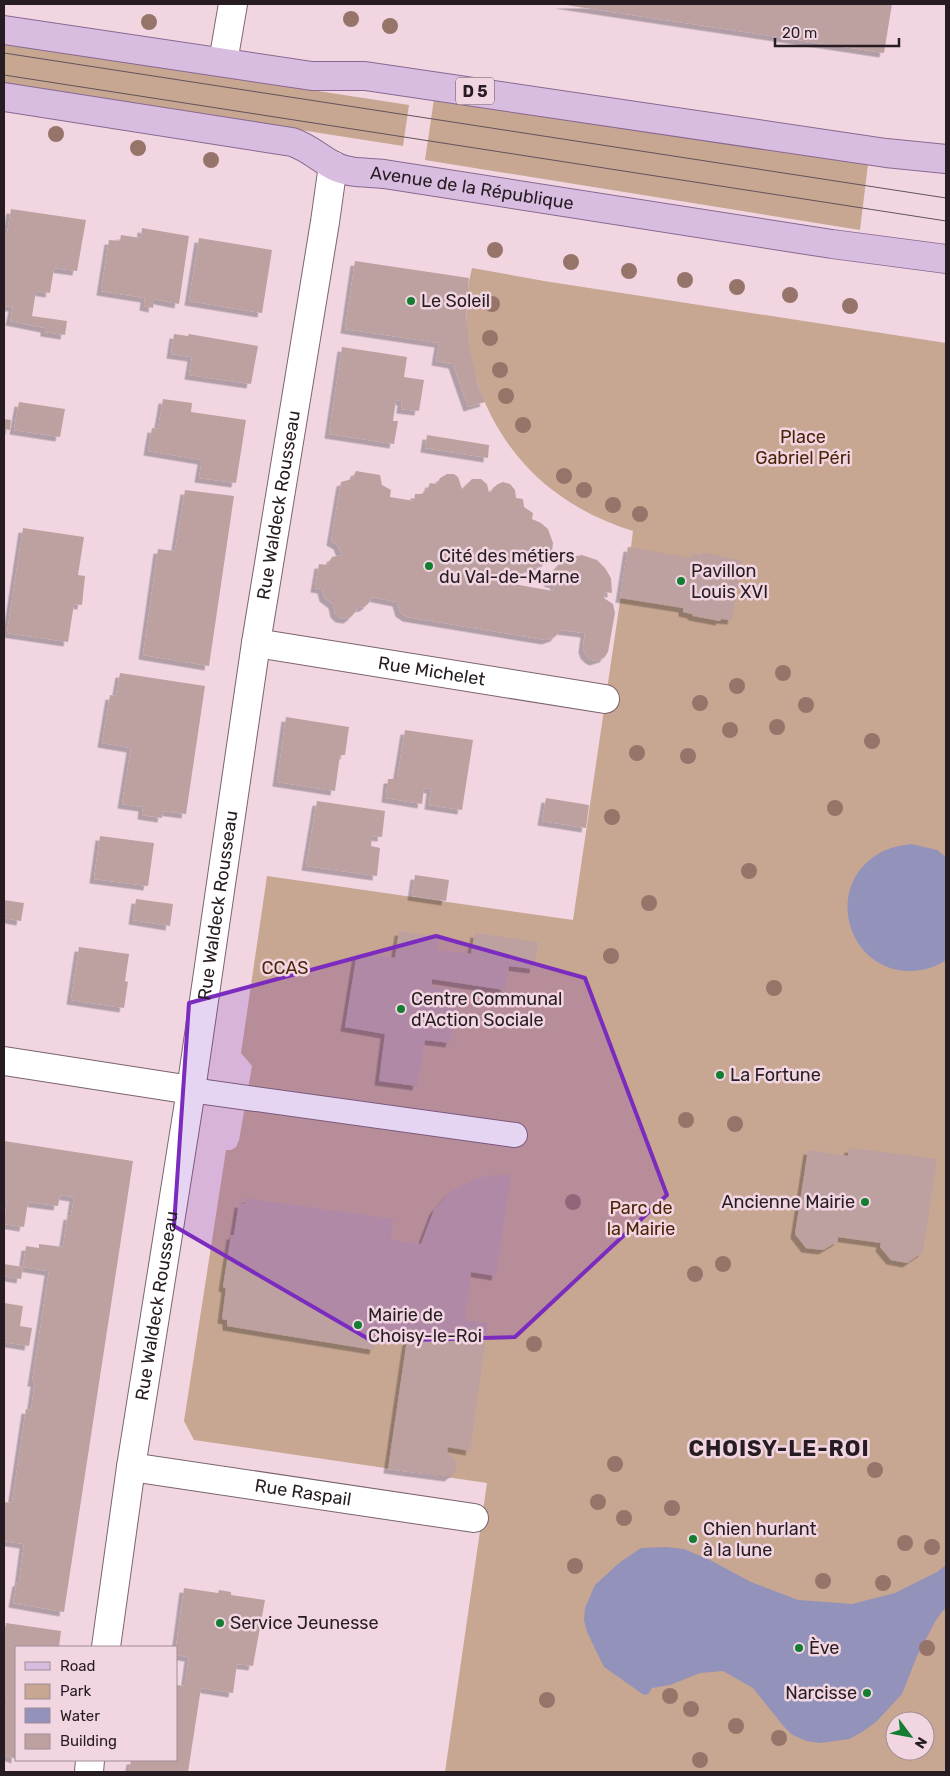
<svg xmlns="http://www.w3.org/2000/svg" width="950" height="1776" font-family="Rubik,sans-serif">
	<style>
		.green { fill: #c7a692; fill-rule: evenodd }
		.water { fill: #9392ba }
		.building { fill: #bda1a0; filter: url(#shadow) }
		.lines { fill: none; stroke-linecap: round; stroke-linejoin: round }
		.service-casing { stroke: #7b646f; stroke-width: 26 }
		.minor-casing { stroke: #7b646f; stroke-width: 30 }
		.primary-casing { stroke: #896890; stroke-width: 30 }
		.service { stroke: #fff; stroke-width: 24 }
		.minor { stroke: #fff; stroke-width: 28 }
		.primary { stroke: #d8bde0; stroke-width: 28 }
		.tram { stroke: #62535a; stroke-width: 1 }
		.tree { fill: #96746a }
		.marked { fill: #7b2cbf; fill-opacity: 0.2; stroke: #7b2cbf; stroke-width: 4; stroke-linejoin: round }
		.poi-dot { fill: #137d31; stroke: #f1d6e2; stroke-width: 2 }
		.labels { text-anchor: middle; dominant-baseline: central; stroke-width: 5; stroke-linejoin: round; paint-order: stroke }
		.shield { fill: #f1d6e2; stroke: #63545b; stroke-width: 1 }
		.shield-label { font-size: 16px; font-weight: bold; fill: #261c21 }
		.street-label { font-size: 18px; fill: #261c21; stroke: #f1d6e2 }
		.poi-label { font-size: 18px; fill: #261c21; stroke: #f1d6e2; text-anchor: start }
		.park-label { font-size: 18px; fill: #4c2407; stroke: #f1d6e2 }
		.district-label { font-size: 22px; font-weight: bold; letter-spacing: 1px; fill: #261c21; stroke: #f1d6e2 }
	</style>
	<defs>
		<filter id="shadow"><feDropShadow dx="-4.5" dy="4.5" stdDeviation="0" flood-color="#0004"/></filter>
	</defs>
	<rect width="100%" height="100%" fill="#f1d6e2"/>
	<g class="green">
		<path d="M4,43L409,105L403,146L4,84Z"/>
		<path d="M434,99L868,164L860,230L425,160Z"/>
		<path d="M472,268L544,281L946,343V1772H445L487,1483L194,1440L184,1421L226,1150H231L236,1147L239,1140L252,1066L241,1053L267,876L573,920L628,547H631L633,531C607,523 581,511 558,494C489,445 451,350 472,268ZM895,1721H925V1751H895Z"/>
	</g>
	<g class="water">
		<path d="M911,844L937,850L946,857V960C936,967 923,971 910,971C849,971 824,890 875,856C886,848 898,846 911,844Z"/>
		<path d="M666,1547L684,1549L710,1560L751,1582L798,1600L852,1604L895,1593L937,1572L946,1565V1607L936,1620L917,1656L902,1694L876,1722L862,1732L849,1739L820,1743L806,1741L791,1734L781,1723L753,1688L723,1671L700,1673L670,1685L652,1688L648,1694L644,1695L604,1667L587,1632L584,1620L585,1608L595,1585L619,1563L641,1548Z"/>
	</g>
	<g class="building">
		<path d="M559,4H892L884,53Z"/>
		<path d="M11,209L86,220L77,271L54,268L50,293L36,291L32,316L67,321L65,335L45,332V328L10,321L13,307L4,306V233L7,234Z"/>
		<path d="M142,228L189,236L179,304L154,299L153,308L144,306L145,298L101,291L109,240L120,241L121,235L141,238Z"/>
		<path d="M199,238L272,250L262,313L189,301Z"/>
		<path d="M355,261L469,278L466,313L469,347L478,385L485,402L468,407L453,364L436,361L439,343L345,329Z"/>
		<path d="M174,334L188,336L189,334L258,346L251,384L189,375L192,357L171,354Z"/>
		<path d="M342,347L407,357L404,377L424,380L419,411L401,409L402,401L396,400L393,421H398L394,444L329,434Z"/>
		<path d="M163,399L192,403L191,412L246,420L236,483L199,478L202,460L148,451L152,428L158,429Z"/>
		<path d="M19,402L65,409L60,437L14,430Z"/>
		<path d="M4,419L11,420L10,430L4,429Z"/>
		<path d="M427,435L489,445L488,458L425,448Z"/>
		<path d="M356,471L380,475L382,485L391,490L390,497L414,501L415,494H422L428,488L430,483L437,484L440,478L447,474H454L458,477L462,489L472,479H481L487,484L489,493H491L493,488L498,484L503,482L510,484L515,490L516,498L523,499L524,507L533,513L532,519L541,523L548,529L553,543L552,552L546,562L537,567L525,569L524,573L514,575L508,583L553,591L555,584L548,582L552,572L561,562L566,558L582,555L597,560L605,568L611,578L612,593L605,592L604,598L613,604L615,613L608,652L604,658L594,661L590,659L585,654L583,648L585,633L560,630L555,637L546,640L407,617L400,612L397,602L372,597L368,604L364,607L358,608L352,616L348,619L340,618L335,613L333,604L324,597L322,589L315,588L319,564L327,565L332,557L342,555L338,545L331,541L341,482L352,479Z"/>
		<path d="M185,490L234,496L209,666L143,655L158,549L175,551Z"/>
		<path d="M23,528L84,537L78,575L85,576L82,605L74,604L68,642L7,633Z"/>
		<path d="M628,547L692,558V553L702,555V552L742,561L732,620L721,619L720,621L693,616L692,614L683,612V608L620,598Z"/>
		<path d="M120,673L205,686L186,814L163,811L162,818L142,815L143,807L122,804L131,748L102,743L110,695L116,696Z"/>
		<path d="M286,717L349,727L345,755H340L335,791L277,782Z"/>
		<path d="M405,730L473,740L462,810L429,805L431,789L424,788L422,804L386,798L388,779H397Z"/>
		<path d="M546,798L589,805L586,828L542,821Z"/>
		<path d="M317,801L385,811L382,837L372,836L371,846L380,848L377,876L306,866Z"/>
		<path d="M100,836L154,843L148,886L94,879Z"/>
		<path d="M415,875L449,880L446,901L412,896Z"/>
		<path d="M136,899L173,904L170,926L133,920Z"/>
		<path d="M4,900L24,903L21,921L4,918Z"/>
		<path d="M399,931L439,937L437,950L471,954L475,933L538,942L534,969L509,966L505,990L432,979V986L458,991L450,1043L425,1040L417,1086L379,1081L385,1034L345,1027L357,953L395,958Z"/>
		<path d="M79,947L129,954L125,981L128,982L124,1008L71,1000Z"/>
		<path d="M4,1141L133,1161L64,1612L13,1603L17,1582H19L24,1544L4,1541V1502L12,1503L26,1409L31,1410L35,1382H32L49,1271L23,1267L21,1279L4,1276V1264L23,1267L26,1246L39,1248V1244L63,1247L68,1215L71,1216L74,1197L60,1195L58,1206L28,1202L24,1227L4,1224L7,1199L4,1198Z"/>
		<path d="M849,1148L937,1159L923,1252L907,1263L891,1260L880,1247L881,1243L838,1237V1241L823,1250L806,1248L795,1234L808,1150L848,1156Z"/>
		<path d="M492,1175H511L496,1276L471,1272L465,1320L488,1323L470,1451L448,1447L447,1453L453,1457L457,1464L455,1472L449,1477L388,1469L408,1333L378,1328L374,1350L227,1326V1320L222,1319L226,1288L223,1287L231,1235H234L239,1203L245,1204L246,1198L393,1219L391,1240L421,1244L434,1210L450,1192L475,1179Z"/>
		<path d="M4,1303L23,1306L20,1326L32,1328L29,1346L4,1342Z"/>
		<path d="M184,1588L218,1593L219,1590L231,1592V1595L265,1600L253,1666L237,1664L233,1693L201,1688L188,1772H129L131,1760H176V1685L185,1686L189,1657L176,1655V1647Z"/>
		<path d="M6,1623L61,1631L59,1647H16V1759L4,1755V1702H6L7,1695H4V1634Z"/>
	</g>
	<g class="lines">
		<defs>
			<path id="service" d="M191,1090L515,1135"/>
			<g id="minor">
				<path d="M223,62L233,4"/>
				<path id="s1" d="M256,643L605,699"/>
				<path d="M4,1061L191,1090"/>
				<path id="s2" d="M131,1467L474,1518"/>
				<path id="s3" d="M106,1647L131,1467L191,1090L256,643L325,222L333,165"/>
				<path d="M89,1772L90,1760"/>
			</g>
			<g id="primary">
				<path d="M4,30L312,76H365L886,153L946,159"/>
				<path id="s4" d="M4,97L292,142C308,147 319,158 334,166C350,174 367,172 384,174L832,244L946,259"/>
			</g>
		</defs>
		<use href="#service" class="service-casing"/>
		<use href="#minor" class="minor-casing"/>
		<use href="#primary" class="primary-casing"/>
		<use href="#service" class="service"/>
		<use href="#minor" class="minor"/>
		<use href="#primary" class="primary"/>
		<g class="tram">
			<path d="M4,53L946,198"/>
			<path d="M4,75L946,221"/>
		</g>
	</g>
	<g class="tree">
		<circle cx="351" cy="19" r="8"/>
		<circle cx="149" cy="22" r="8"/>
		<circle cx="390" cy="26" r="8"/>
		<circle cx="56" cy="134" r="8"/>
		<circle cx="138" cy="148" r="8"/>
		<circle cx="211" cy="160" r="8"/>
		<circle cx="495" cy="250" r="8"/>
		<circle cx="571" cy="262" r="8"/>
		<circle cx="629" cy="271" r="8"/>
		<circle cx="685" cy="280" r="8"/>
		<circle cx="737" cy="287" r="8"/>
		<circle cx="790" cy="295" r="8"/>
		<circle cx="492" cy="304" r="8"/>
		<circle cx="850" cy="306" r="8"/>
		<circle cx="490" cy="338" r="8"/>
		<circle cx="500" cy="370" r="8"/>
		<circle cx="506" cy="396" r="8"/>
		<circle cx="523" cy="425" r="8"/>
		<circle cx="564" cy="476" r="8"/>
		<circle cx="584" cy="490" r="8"/>
		<circle cx="613" cy="505" r="8"/>
		<circle cx="640" cy="514" r="8"/>
		<circle cx="783" cy="673" r="8"/>
		<circle cx="737" cy="686" r="8"/>
		<circle cx="700" cy="703" r="8"/>
		<circle cx="806" cy="705" r="8"/>
		<circle cx="777" cy="727" r="8"/>
		<circle cx="730" cy="730" r="8"/>
		<circle cx="872" cy="741" r="8"/>
		<circle cx="637" cy="753" r="8"/>
		<circle cx="688" cy="756" r="8"/>
		<circle cx="835" cy="808" r="8"/>
		<circle cx="612" cy="817" r="8"/>
		<circle cx="749" cy="871" r="8"/>
		<circle cx="649" cy="903" r="8"/>
		<circle cx="611" cy="956" r="8"/>
		<circle cx="774" cy="988" r="8"/>
		<circle cx="686" cy="1120" r="8"/>
		<circle cx="735" cy="1124" r="8"/>
		<circle cx="573" cy="1202" r="8"/>
		<circle cx="723" cy="1264" r="8"/>
		<circle cx="695" cy="1274" r="8"/>
		<circle cx="534" cy="1344" r="8"/>
		<circle cx="615" cy="1464" r="8"/>
		<circle cx="875" cy="1470" r="8"/>
		<circle cx="598" cy="1502" r="8"/>
		<circle cx="672" cy="1508" r="8"/>
		<circle cx="624" cy="1518" r="8"/>
		<circle cx="905" cy="1543" r="8"/>
		<circle cx="932" cy="1547" r="8"/>
		<circle cx="575" cy="1566" r="8"/>
		<circle cx="823" cy="1581" r="8"/>
		<circle cx="883" cy="1583" r="8"/>
		<circle cx="927" cy="1648" r="8"/>
		<circle cx="670" cy="1696" r="8"/>
		<circle cx="547" cy="1700" r="8"/>
		<circle cx="691" cy="1709" r="8"/>
		<circle cx="736" cy="1726" r="8"/>
		<circle cx="779" cy="1738" r="8"/>
		<circle cx="700" cy="1760" r="8"/>
	</g>
	<path class="marked" d="M436,936L585,978L667,1195L515,1337L372,1341L174,1226L189,1003Z"/>
	<g class="poi-dot">
		<circle cx="411" cy="301" r="5"/>
		<circle cx="429" cy="566" r="5"/>
		<circle cx="681" cy="581" r="5"/>
		<circle cx="401" cy="1009" r="5"/>
		<circle cx="720" cy="1075" r="5"/>
		<circle cx="865" cy="1202" r="5"/>
		<circle cx="358" cy="1325" r="5"/>
		<circle cx="693" cy="1539" r="5"/>
		<circle cx="220" cy="1623" r="5"/>
		<circle cx="799" cy="1648" r="5"/>
		<circle cx="867" cy="1693" r="5"/>
	</g>
	<g class="labels">
		<rect class="shield" x="456" y="77.5" width="38" height="27" rx="4"/>
		<g class="shield-label">
			<text x="475" y="91">D 5</text>
		</g>
		<g class="street-label">
			<text stroke="none"><textPath href="#s4" startOffset="480">Avenue de la République</textPath></text>
			<text stroke="none"><textPath href="#s3" startOffset="1155">Rue Waldeck Rousseau</textPath></text>
			<text stroke="none"><textPath href="#s1" startOffset="178">Rue Michelet</textPath></text>
			<text stroke="none"><textPath href="#s3" startOffset="750">Rue Waldeck Rousseau</textPath></text>
			<text stroke="none"><textPath href="#s3" startOffset="345">Rue Waldeck Rousseau</textPath></text>
			<text stroke="none"><textPath href="#s2" startOffset="174">Rue Raspail</textPath></text>
		</g>
		<g class="poi-label">
			<text x="421" y="301">Le Soleil</text>
			<text x="439" y="556">Cité des métiers<tspan x="439" dy="21">du Val-de-Marne</tspan></text>
			<text x="691" y="571">Pavillon<tspan x="691" dy="21">Louis XVI</tspan></text>
			<text x="411" y="999">Centre Communal<tspan x="411" dy="21">d'Action Sociale</tspan></text>
			<text x="730" y="1075">La Fortune</text>
			<text x="855" y="1202" text-anchor="end">Ancienne Mairie</text>
			<text x="368" y="1315">Mairie de<tspan x="368" dy="21">Choisy-le-Roi</tspan></text>
			<text x="703" y="1529">Chien hurlant<tspan x="703" dy="21">à la lune</tspan></text>
			<text x="230" y="1623">Service Jeunesse</text>
			<text x="809" y="1648">Ève</text>
			<text x="857" y="1693" text-anchor="end">Narcisse</text>
		</g>
		<g class="park-label">
			<text x="803" y="437">Place<tspan x="803" dy="21">Gabriel Péri</tspan></text>
			<text x="285" y="968">CCAS</text>
			<text x="641" y="1208">Parc de<tspan x="641" dy="21">la Mairie</tspan></text>
		</g>
		<g class="district-label">
			<text x="779" y="1448">CHOISY-LE-ROI</text>
		</g>
	</g>
	<rect width="950" height="1776" fill="none" stroke="#261c21" stroke-width="10"/>
	<rect x="15" y="1646" width="162" height="115" fill="#f1d6e2" stroke="#a08c95"/>
	<rect x="25" y="1662" width="25" height="8" fill="#d8bde0" stroke="#a08c95"/>
	<text x="60" y="1671" font-size="15" fill="#261c21">Road</text>
	<rect x="25" y="1684" width="25" height="15" fill="#c7a692" stroke="#a08c95"/>
	<text x="60" y="1696" font-size="15" fill="#261c21">Park</text>
	<rect x="25" y="1708" width="25" height="15" fill="#9392ba" stroke="#a08c95"/>
	<text x="60" y="1721" font-size="15" fill="#261c21">Water</text>
	<rect x="25" y="1734" width="25" height="15" fill="#bda1a0" stroke="#a08c95"/>
	<text x="60" y="1746" font-size="15" fill="#261c21">Building</text>
	<g transform="translate(910 1736) rotate(122)"><circle r="24" fill="#f1d6e2" stroke="#a08c95"/>
	<path d="M0-4L9 19L0 12L-9 19Z" fill="#137d31"/>
	<text y="-8" font-size="14" font-weight="bold" text-anchor="middle" fill="#261c21">N</text>
	</g>
	<path d="M775 38v8h124v-8" fill="none" stroke="#261c21" stroke-width="2.5"/>
	<text x="782" y="38" font-size="15" fill="#261c21" stroke="#f1d6e2" stroke-width="4" paint-order="stroke">20 m</text>
</svg>
